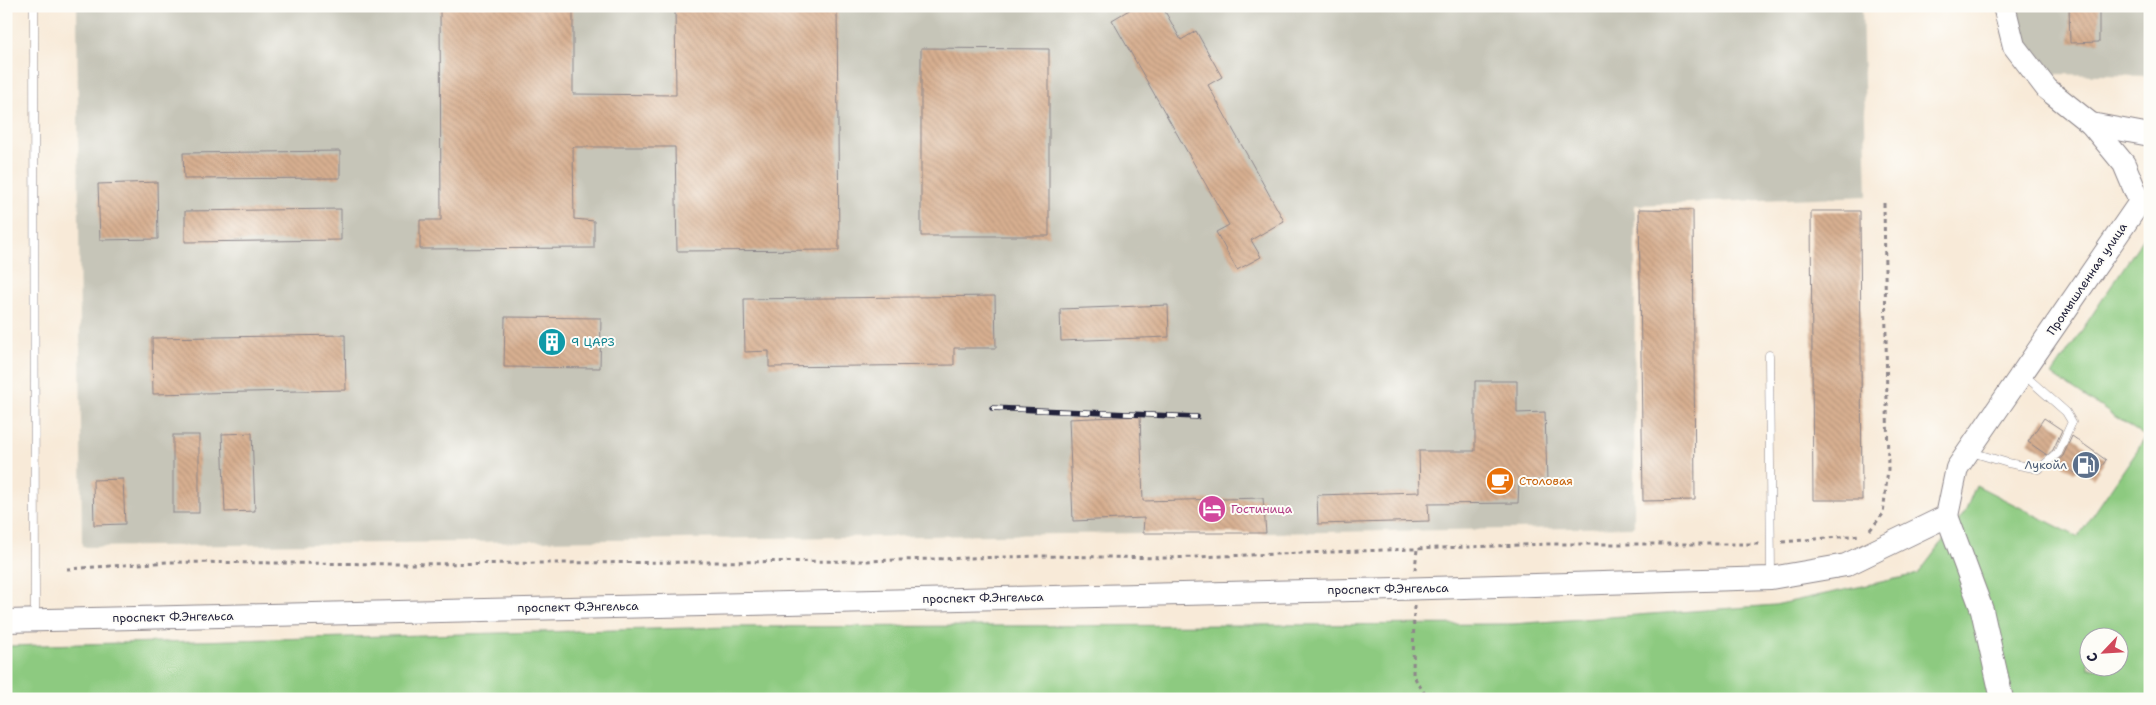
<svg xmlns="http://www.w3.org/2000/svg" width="2156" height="705" font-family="'Shantell Sans',sans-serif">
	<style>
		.industrial { fill: #c6c5b8 }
		.green { fill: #8dca80; stroke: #58765e; fill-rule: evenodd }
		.building { fill: url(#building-back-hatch) }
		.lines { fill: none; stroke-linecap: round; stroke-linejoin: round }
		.lane-casing { stroke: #8d868a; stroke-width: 9 }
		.secondary-casing { stroke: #8d868a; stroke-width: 24 }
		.path { stroke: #8d868a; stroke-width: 3; stroke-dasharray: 4 4; stroke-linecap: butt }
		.lane { stroke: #fff; stroke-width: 8 }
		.secondary { stroke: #fff; stroke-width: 22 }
		.rail-casing { stroke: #22223b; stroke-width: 5.5 }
		.rail { stroke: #fdfcf7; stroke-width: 4; stroke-dasharray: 11; stroke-linecap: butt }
		.labels { text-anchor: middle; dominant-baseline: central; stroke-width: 4; stroke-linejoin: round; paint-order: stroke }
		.street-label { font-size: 12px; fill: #22223b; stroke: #fdfcf7 }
		.culture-label { font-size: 12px; fill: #0d838f; stroke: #fdfcf7; text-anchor: start }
		.service-label { font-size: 12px; fill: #4e5e75; stroke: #fdfcf7; text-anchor: end }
		.food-label { font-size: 12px; fill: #c56008; stroke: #fdfcf7; text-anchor: start }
		.hotel-label { font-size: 12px; fill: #b23c85; stroke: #fdfcf7; text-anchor: start }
	</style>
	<defs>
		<pattern id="building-back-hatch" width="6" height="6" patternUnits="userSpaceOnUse" patternTransform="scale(1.25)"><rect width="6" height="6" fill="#d7af90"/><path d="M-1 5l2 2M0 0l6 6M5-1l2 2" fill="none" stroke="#b8967d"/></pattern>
	</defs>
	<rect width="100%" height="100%" fill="#fdfcf7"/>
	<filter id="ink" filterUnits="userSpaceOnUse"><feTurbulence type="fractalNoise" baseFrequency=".02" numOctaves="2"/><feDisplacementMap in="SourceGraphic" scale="10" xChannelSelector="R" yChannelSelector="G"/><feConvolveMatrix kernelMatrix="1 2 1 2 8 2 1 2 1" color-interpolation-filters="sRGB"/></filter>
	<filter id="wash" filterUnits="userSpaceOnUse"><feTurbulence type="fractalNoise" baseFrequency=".0096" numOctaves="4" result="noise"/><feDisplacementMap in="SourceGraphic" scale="20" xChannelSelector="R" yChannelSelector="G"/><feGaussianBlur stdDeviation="1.12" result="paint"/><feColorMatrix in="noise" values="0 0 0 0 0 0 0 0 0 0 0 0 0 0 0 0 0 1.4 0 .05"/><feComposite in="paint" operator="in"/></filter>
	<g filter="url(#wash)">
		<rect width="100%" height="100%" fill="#f8ead8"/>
		<g class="industrial">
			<path d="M77,6H1862L1867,196L1635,205L1634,527L1266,533H1143L82,547Z"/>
			<path d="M2012,6H2150V76L2055,74L2020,40Z"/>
		</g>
		<path class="green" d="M2150,228V699H6V646L729,627L1513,624L1775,605L1918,574L1965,512L1976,485L2078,537L2146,437L2052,375ZM2088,638H2118V668H2088Z"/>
		<g id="blocks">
			<g class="building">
				<path d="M440,6H573V94L676,95L675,6H837L839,250L677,251L675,147H573L574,219L594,221V248L420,249V220H441Z"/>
				<path d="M1136,6H1162L1181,40L1196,31L1222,77L1208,85L1284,221L1251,240L1261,257L1237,270L1216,232L1229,225L1112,20Z"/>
				<path d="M2069,6H2099V42L2070,43Z"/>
				<path d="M921,48L1049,49V236H921Z"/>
				<path d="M340,151V178L184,179L183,153Z"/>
				<path d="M157,182L158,239L100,240L98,184Z"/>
				<path d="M341,209V240L185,242V211Z"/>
				<path d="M1639,209L1693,210L1695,500L1643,501Z"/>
				<path d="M1811,211H1860L1862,500H1813Z"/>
				<path d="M995,296L996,348H954V365L769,367V351L745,352L744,299Z"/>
				<path d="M1168,305L1169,337L1061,341L1060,309Z"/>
				<path d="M505,317L601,318L600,368L504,367Z"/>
				<path d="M345,335L346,390L153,394L152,338Z"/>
				<path d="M1475,381H1517V413L1545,412L1547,481L1519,482L1518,503L1428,504L1429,521L1318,524L1317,495L1420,492L1419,451H1475Z"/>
				<path d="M1140,416L1143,501L1263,498L1266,533H1143L1144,518L1073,521L1069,419Z"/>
				<path d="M2044,418L2062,430L2053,450L2047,455L2028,442Z"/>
				<path d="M252,433L255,511L225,512L222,434Z"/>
				<rect x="173" y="435" width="26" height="78"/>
				<path d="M2072,436L2106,460L2093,479L2078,469L2075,473L2057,461L2063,456Z"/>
				<path d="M123,479L125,524L94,525L93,480Z"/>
			</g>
		</g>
	</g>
	<g filter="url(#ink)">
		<use href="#blocks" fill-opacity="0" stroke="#8d868a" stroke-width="1"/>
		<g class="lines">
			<defs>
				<g id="lane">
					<path d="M34,6L35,618"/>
					<path d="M1769,355L1771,575"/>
					<path d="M1971,452L2008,463L2039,469L2058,453L2072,422L2066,412L2023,374"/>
				</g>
				<g id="secondary">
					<path d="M2091,124L2150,135"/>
					<path d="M1947,516L1957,468L2140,202L2124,164L2091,124L2047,89L2014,46L2004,6"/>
					<path d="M1947,516L1982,610L2002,699"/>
					<path d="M6,621L1396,589L1771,578L1846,565L1947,516"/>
				</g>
			</defs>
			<use href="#lane" class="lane-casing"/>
			<use href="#secondary" class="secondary-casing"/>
			<g class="path">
				<path d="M1870,530L1883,514L1888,469L1884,203"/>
				<path d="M1782,542L1861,535"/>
				<path d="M67,569L168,562L399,564L863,561L1041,556L1168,558L1549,544H1759"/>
				<path d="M1415,570L1417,549"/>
				<path d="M1414,606L1413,675L1428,699"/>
			</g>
			<use href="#lane" class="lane"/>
			<use href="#secondary" class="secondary"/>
			<defs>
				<path id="rail" d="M992,408L1197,417"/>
			</defs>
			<use href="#rail" class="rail-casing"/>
			<use href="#rail" class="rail"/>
		</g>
	</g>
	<defs>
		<symbol id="building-disc" viewBox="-11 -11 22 22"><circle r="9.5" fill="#0f9aa8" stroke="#fdfcf7"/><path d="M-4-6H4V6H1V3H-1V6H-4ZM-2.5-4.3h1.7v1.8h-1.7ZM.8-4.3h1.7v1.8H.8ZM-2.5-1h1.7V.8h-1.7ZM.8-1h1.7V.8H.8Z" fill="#fff"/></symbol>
		<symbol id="fuel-disc" viewBox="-11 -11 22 22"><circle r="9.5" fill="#5c6f8a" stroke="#fdfcf7"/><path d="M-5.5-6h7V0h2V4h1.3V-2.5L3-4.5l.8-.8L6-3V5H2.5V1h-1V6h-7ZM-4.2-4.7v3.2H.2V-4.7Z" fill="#fff"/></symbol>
		<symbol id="cafe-disc" viewBox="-11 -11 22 22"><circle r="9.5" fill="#e8710a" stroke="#fdfcf7"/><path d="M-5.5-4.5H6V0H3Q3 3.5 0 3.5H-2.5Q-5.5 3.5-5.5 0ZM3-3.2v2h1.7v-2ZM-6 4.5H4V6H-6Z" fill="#fff"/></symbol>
		<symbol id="hotel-disc" viewBox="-11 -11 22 22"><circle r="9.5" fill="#d1479c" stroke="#fdfcf7"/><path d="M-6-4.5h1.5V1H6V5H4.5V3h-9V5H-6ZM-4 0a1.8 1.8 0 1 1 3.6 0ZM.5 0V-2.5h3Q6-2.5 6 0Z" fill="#fff"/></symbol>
	</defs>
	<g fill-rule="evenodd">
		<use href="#building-disc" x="536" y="326" width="32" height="32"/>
		<use href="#fuel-disc" x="2070" y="449" width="32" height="32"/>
		<use href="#cafe-disc" x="1484" y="465" width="32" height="32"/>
		<use href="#hotel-disc" x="1196" y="493" width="32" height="32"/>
	</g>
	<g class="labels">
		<g class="street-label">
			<text transform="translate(2087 279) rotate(-56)">Промышленная улица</text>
			<text transform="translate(1388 589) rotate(-1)">проспект Ф.Энгельса</text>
			<text transform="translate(983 598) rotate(-1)">проспект Ф.Энгельса</text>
			<text transform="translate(578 607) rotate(-1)">проспект Ф.Энгельса</text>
			<text transform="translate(173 617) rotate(-1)">проспект Ф.Энгельса</text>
		</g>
		<g class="culture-label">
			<text x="571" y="342">9 ЦАРЗ</text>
		</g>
		<g class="service-label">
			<text x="2067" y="465">Лукойл</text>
		</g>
		<g class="food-label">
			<text x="1519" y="481">Столовая</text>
		</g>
		<g class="hotel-label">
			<text x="1231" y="509">Гостиница</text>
		</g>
	</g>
	<rect width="2156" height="705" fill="none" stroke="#fdfcf7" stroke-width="25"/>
	<g transform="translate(2104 652) rotate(245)"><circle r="24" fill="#fdfcf7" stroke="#a5a5ac"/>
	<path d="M0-4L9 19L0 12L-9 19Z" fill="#d1495b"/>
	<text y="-8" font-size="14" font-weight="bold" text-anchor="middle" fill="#22223b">С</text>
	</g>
</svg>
